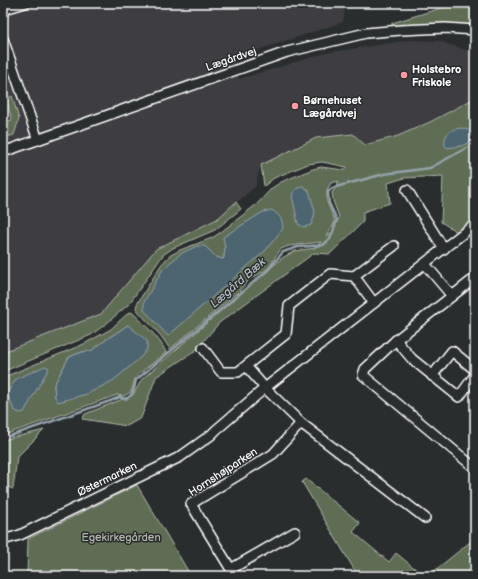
<svg xmlns="http://www.w3.org/2000/svg" width="478" height="579" font-family="'Balsamiq Sans',sans-serif">
	<style>
		.built { fill: #3c3d43 }
		.green { fill: #606d55; stroke: #b0b6aa; fill-rule: evenodd }
		.water { fill: #4d6571; stroke: #94a3aa }
		.lines { fill: none; stroke-linecap: round; stroke-linejoin: round }
		.stream { stroke: #94a3aa; stroke-width: 2.5 }
		.minor-casing { stroke: #fff; stroke-width: 12 }
		.minor { stroke: #2a2d2e; stroke-width: 9 }
		.poi-dot { fill: #ff9aa2; stroke: #2a2d2e; stroke-width: 1.5 }
		.labels { text-anchor: middle; dominant-baseline: central; stroke-width: 3; stroke-linejoin: round; paint-order: stroke }
		.street-label { font-size: 11px; fill: #fff; stroke: #2a2d2e }
		.poi-label { font-size: 11px; font-weight: bold; fill: #fff; stroke: #2a2d2e; text-anchor: start }
		.park-label { font-size: 11px; fill: #b0b6aa; stroke: #2a2d2e }
		.water-label { font-size: 12px; font-style: italic; fill: #afbabf; stroke: #2a2d2e }
	</style>
	<rect width="100%" height="100%" fill="#2a2d2e"/>
	<filter id="ink" filterUnits="userSpaceOnUse"><feTurbulence type="fractalNoise" baseFrequency=".025" numOctaves="2"/><feDisplacementMap in="SourceGraphic" scale="8" xChannelSelector="R" yChannelSelector="G"/><feConvolveMatrix kernelMatrix="1 2 1 2 8 2 1 2 1" color-interpolation-filters="sRGB"/></filter>
	<g filter="url(#ink)">
		<path class="built" d="M3,3H346L343,22L234,58L239,79L326,53L410,40L439,41L475,53V98L430,122L398,136L365,145L261,165L255,187L217,219L156,249L101,314L3,352Z"/>
		<g class="green">
			<path d="M457,3H475V26L444,23L392,26V23Z"/>
			<path d="M12,96L19,119L14,135L3,138V123L12,120L6,99Z"/>
			<path d="M475,98V218L457,232L441,222L443,176L404,178L388,183L390,203L363,212V222L330,254L314,253L219,323L196,350L156,377L141,418L127,426L82,419L85,414L133,395L142,379L282,258L295,251L315,248L321,242L289,246L281,249L276,256L270,266L266,270L249,280L237,293L170,349L161,336L136,309L137,304L161,265L169,256L180,250L212,238L221,232L257,204L272,188L281,182L313,169L321,167L345,170L347,167L322,162L308,164L274,178L264,186L261,165L316,138L353,134L365,145L398,136L430,122ZM339,181L332,193L333,201L339,217L332,232L327,236L334,224L335,221L327,202V190L331,183ZM205,246L216,257L221,259L224,258L225,247L266,250L144,302Z"/>
			<path d="M236,202L241,209L215,230L173,248L163,255L129,304L107,323L91,335L7,370L3,373V352L101,314L156,249L217,219Z"/>
			<path d="M130,312L133,313C142,322 163,341 166,353L136,376L131,392L124,396L117,395L7,434L3,423V380L9,375L84,344L111,329L128,313ZM128,325L55,397L54,385L69,357L82,352L91,351L107,339Z"/>
			<path d="M44,430L17,457L13,489L3,485V440Z"/>
			<path d="M306,479L360,523L353,532L389,562L396,553L424,576H358L302,482Z"/>
			<path d="M137,485L191,576H27L28,539Z"/>
			<path d="M475,538V576H428Z"/>
		</g>
		<g class="water">
			<path d="M462,128L469,130L471,137L470,142L461,146L448,148L445,146C443,133 451,129 462,128Z"/>
			<path d="M303,186L309,191L315,212L313,220L311,225L304,227L298,224L292,195L296,189Z"/>
			<path d="M272,210C280,216 282,218 283,228L266,250L168,336L144,310V302L163,269L180,254L197,246H205L216,257L223,259L224,258L225,247L223,237L263,212Z"/>
			<path d="M128,325L147,341V349L141,357L114,380L87,394L58,402L55,397L54,385L69,357L82,352L91,351L107,339Z"/>
			<path d="M45,366L49,368L24,412L20,413L14,410L7,393L16,379Z"/>
		</g>
		<g class="lines">
			<path class="stream" d="M10,436L110,401L120,397L125,399C134,396 134,388 136,380L267,271L283,252L298,247L323,245L330,239L337,220L329,203L328,192L332,188L384,174L430,168L470,146H475"/>
			<defs>
				<g id="minor">
					<path d="M3,12L8,8L25,3"/>
					<path d="M3,39L38,140"/>
					<path d="M3,152L287,52L366,33L401,30L445,28L475,30"/>
					<path d="M407,190L444,249"/>
					<path d="M425,264L452,296"/>
					<path d="M354,276L374,303"/>
					<path d="M475,278L396,340L365,369L363,375L475,468"/>
					<path d="M396,340L412,359L459,397L475,375"/>
					<path d="M203,348L221,372H238L286,334L289,306L330,274L354,276L394,246"/>
					<path d="M246,366L265,388L301,423L425,518"/>
					<path d="M432,376L452,351L475,370"/>
					<path d="M3,540L20,535L180,457L211,435L216,430L265,388L475,224"/>
					<path d="M231,569L295,532"/>
					<path d="M235,576L191,504L273,454L301,423"/>
				</g>
			</defs>
			<use href="#minor" class="minor-casing"/>
			<use href="#minor" class="minor"/>
		</g>
	</g>
	<g class="poi-dot">
		<circle cx="404" cy="75" r="4"/>
		<circle cx="295" cy="106" r="4"/>
	</g>
	<g class="labels">
		<g class="street-label">
			<text transform="translate(231 59) rotate(-19)">Lægårdvej</text>
			<text transform="translate(223 472) rotate(-33)">Hornshøjparken</text>
			<text transform="translate(107 479) rotate(-26)">Østermarken</text>
		</g>
		<g class="poi-label">
			<text x="412" y="69">Holstebro<tspan x="412" dy="13">Friskole</tspan></text>
			<text x="303" y="100">Børnehuset<tspan x="303" dy="13">Lægårdvej</tspan></text>
		</g>
		<g class="park-label">
			<text x="121" y="537">Egekirkegården</text>
		</g>
		<g class="water-label">
			<text transform="translate(238 283) rotate(-41)">Lægård Bæk</text>
		</g>
	</g>
	<rect width="478" height="579" fill="none" stroke="#2a2d2e" stroke-width="16"/>
	<rect x="8" y="8" width="462" height="563" fill="none" stroke="#fff" stroke-width="1.5" filter="url(#ink)"/>
</svg>
